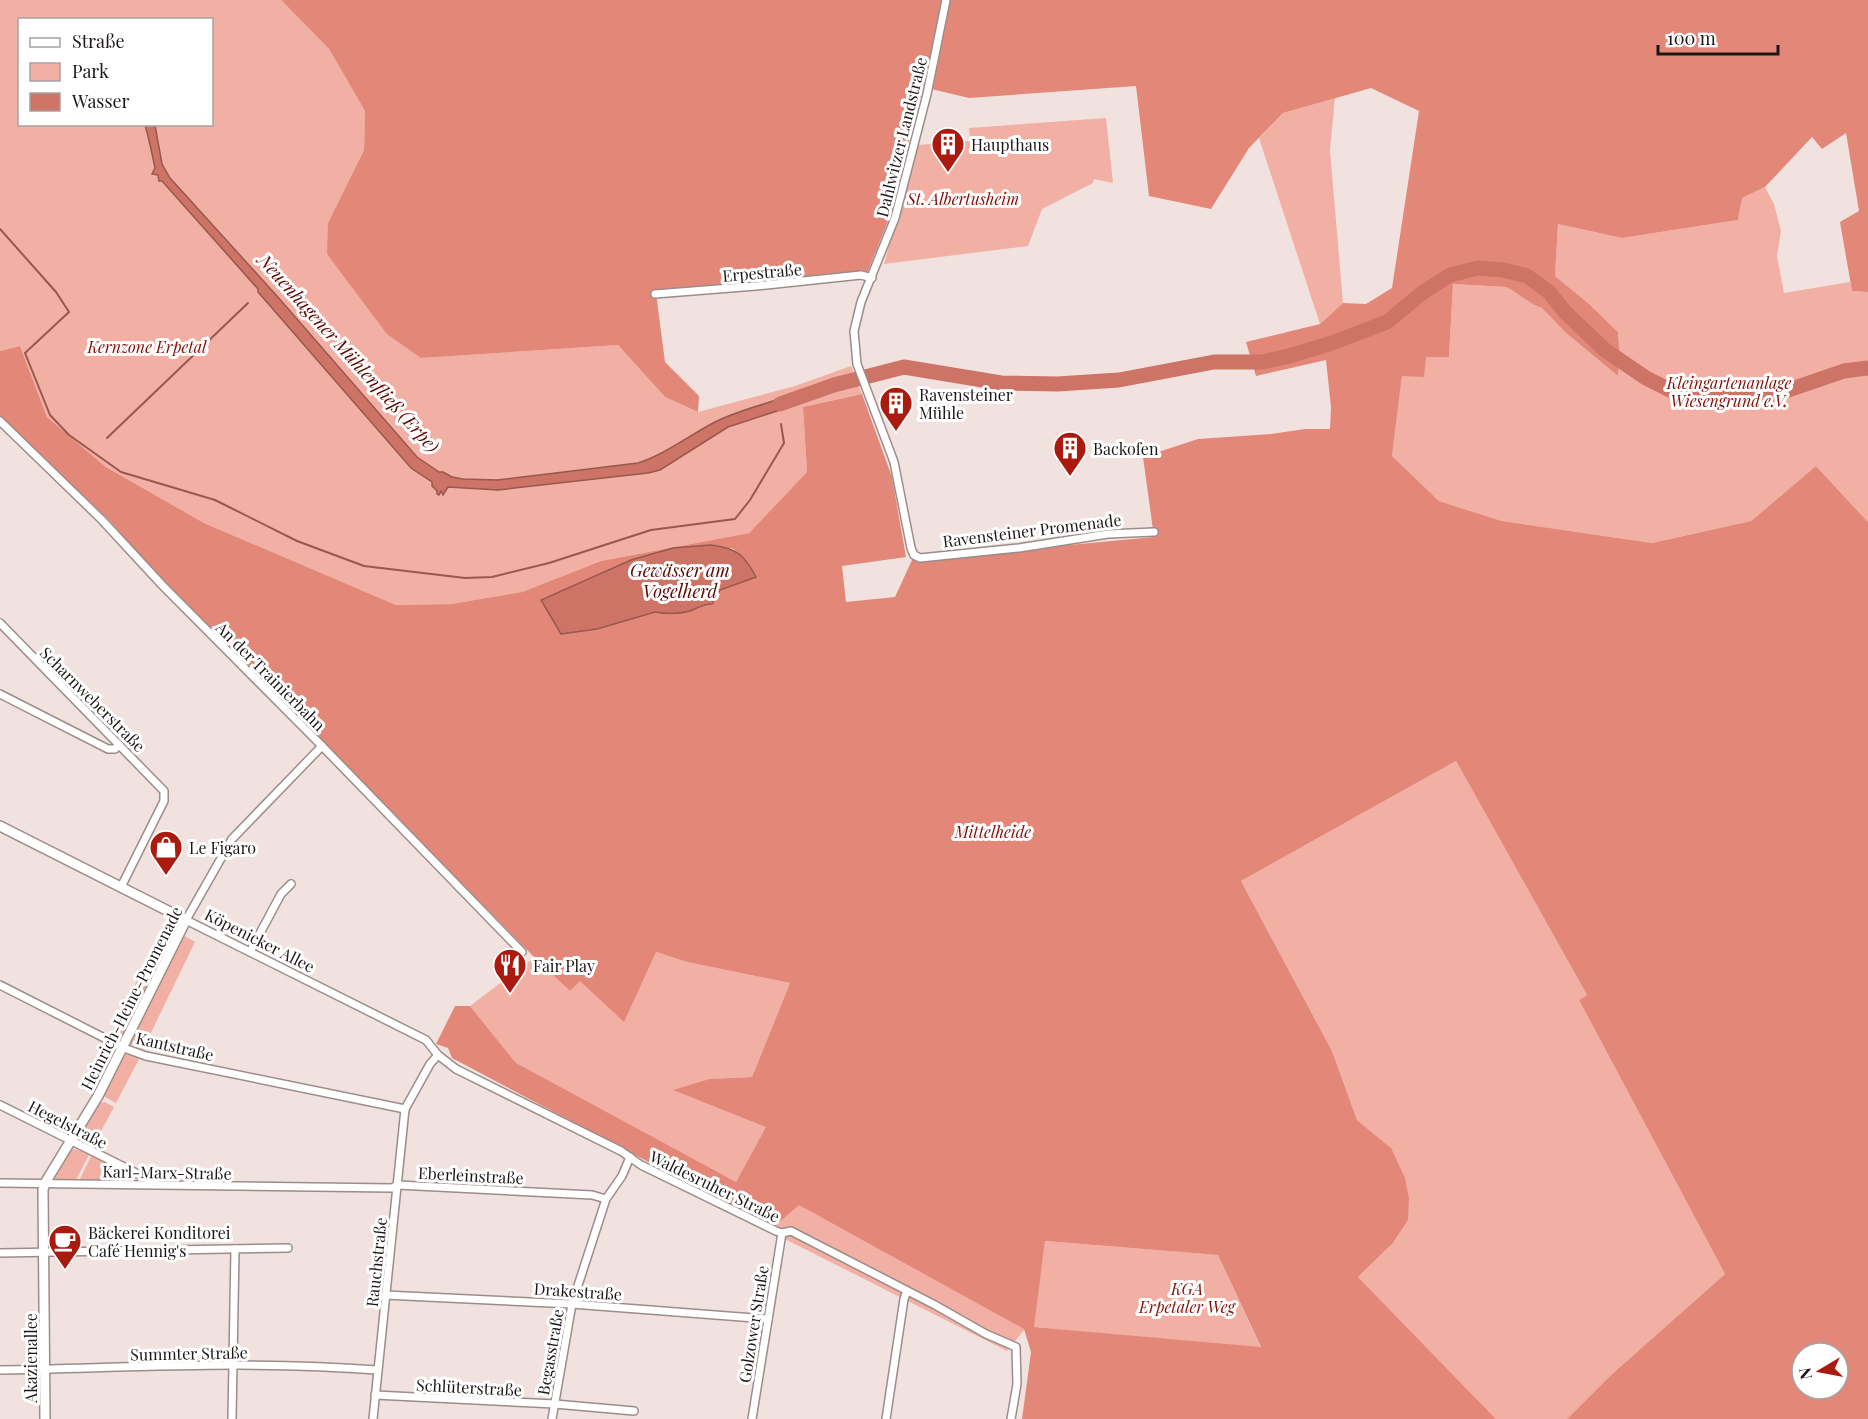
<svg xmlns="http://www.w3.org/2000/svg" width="1868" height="1419" font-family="'Playfair Display',serif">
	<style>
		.green { fill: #f2b0a4; fill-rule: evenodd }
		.forest { fill: #e38879; fill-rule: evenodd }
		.water { fill: #cd7466; stroke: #98584e; stroke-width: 1.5 }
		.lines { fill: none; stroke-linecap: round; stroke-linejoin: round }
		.stream { stroke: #98584e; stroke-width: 2 }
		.river { stroke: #cd7466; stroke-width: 15 }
		.street-casing { stroke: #9b8d8a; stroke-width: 10 }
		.secondary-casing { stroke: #9b8d8a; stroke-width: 12 }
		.street { stroke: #fff; stroke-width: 7 }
		.secondary { stroke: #fff; stroke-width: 9 }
		.labels { text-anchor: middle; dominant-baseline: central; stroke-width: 6; stroke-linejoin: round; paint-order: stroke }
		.street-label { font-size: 16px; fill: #1c1716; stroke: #fff }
		.poi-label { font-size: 16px; fill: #1c1716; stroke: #fff; text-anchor: start }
		.park-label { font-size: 16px; font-style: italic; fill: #7d0f06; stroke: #fff }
		.water-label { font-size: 18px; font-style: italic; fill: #5b0803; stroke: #fff }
	</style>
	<rect width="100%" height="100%" fill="#f1e2df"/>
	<g class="green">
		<path d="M0,0H281L329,49L365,111L364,150L328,223L421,358L618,345L665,397L698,412L795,386L851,366L862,394L803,407L807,472L749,533L601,561L522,592L451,604L396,605L204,523L106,467L47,417L20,346L0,351ZM20,20H212V124H20Z"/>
		<path d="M1335,98L1330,150L1343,303L1320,324L1259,138L1283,113Z"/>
		<path d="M1106,118L1113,183L1094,179L1093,183L1042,209L1028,246L884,264L917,145L970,141L969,128Z"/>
		<path d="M1765,187L1774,204L1781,231L1777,256L1784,293L1850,282L1852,291L1868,292V522L1816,466L1751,521L1652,543L1502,521L1439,501L1392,456L1402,376L1426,356L1449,357L1453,284L1506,287C1518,293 1529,304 1542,308L1566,333L1618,376L1620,360L1618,332L1588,303L1555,276L1558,224L1622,238L1738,220L1742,198Z"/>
		<path d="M1456,761L1587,995L1579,1000L1725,1274L1611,1375L1567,1419H1496L1358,1277L1392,1244L1391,1148L1357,1120L1332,1051L1241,881Z"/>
		<path d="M164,925L176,931L123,1036L118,1041L110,1036Z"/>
		<path d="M183,935L195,942L143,1049L130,1044L129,1042Z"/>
		<path d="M656,952L687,962L790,983L752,1077L709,1079L674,1090L767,1127L736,1182L554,1087L516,1063L470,1006L535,957L570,991L579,980Z"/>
		<path d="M127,1054L139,1059L116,1103L105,1097L103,1092L123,1056Z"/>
		<path d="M105,1102L114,1107L92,1148L80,1142L79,1136L98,1103Z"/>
		<path d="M74,1149L90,1153L76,1180H59L53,1177L69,1150Z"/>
		<path d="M92,1154L135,1176V1178L132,1181H79Z"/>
		<path d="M799,1204L1025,1329L1007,1351L769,1231Z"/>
		<path d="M1045,1241L1218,1255L1261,1348L1033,1327Z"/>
	</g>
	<path class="forest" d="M281,0H1868V292L1852,291L1840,222L1859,211L1846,133L1822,149L1812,137L1765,187L1742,198L1738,220L1622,238L1558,224L1555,276L1588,303L1618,332L1620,360L1618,376L1566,333L1542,308C1529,304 1518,293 1506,287L1453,284L1449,357H1426L1424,377L1402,376L1392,456L1439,501L1502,521L1652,543L1751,521L1816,466L1868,522V1419H1567L1611,1375L1725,1274L1579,1000L1587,995L1456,761L1241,881L1332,1051L1357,1120L1391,1148L1405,1178L1409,1198L1408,1220L1392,1244L1358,1277L1496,1419H1022L1031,1352L1024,1329L799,1205L769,1231L724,1208L726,1203L452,1058L448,1048L436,1044L455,1006H470L516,1063L736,1182L766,1127L673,1090L709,1079L752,1077L790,983L687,962L656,952L624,1022L580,981L570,991L535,958L331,750L166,585L110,521L0,416V351L20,346L47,417L106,467L204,523L396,605L451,604L522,592L601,561L749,533L807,472L803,407L862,394L892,477L906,557L842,566L846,602L895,597L912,560L1154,537L1143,457L1198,439L1271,434L1305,429H1330L1331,407L1326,360L1256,376L1246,342L1320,324L1343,303L1366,304L1392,288L1419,111L1371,88L1283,113L1249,148L1211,209L1149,196L1136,86L969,98L923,87L888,221L866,276L656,293L665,362L699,396L698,412L665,397L618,345L421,358L387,334L327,254L328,223L364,150L365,111L329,49ZM711,545L734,549L755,577L720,590L712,604C703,604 698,608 689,611C679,614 666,614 655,612L645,556L673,548ZM1045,1241L1218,1255L1261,1347L1034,1327ZM1802,1353H1838V1389H1802Z"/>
	<g class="water">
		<path d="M145,125H155L162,164L170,178L277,296L417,457L439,472H443L452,477L463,479L497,480L638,463C666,454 688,436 715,422C741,409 770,403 798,393L800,400L792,406L728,427L660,470L648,473L498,490L448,487L443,495L441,491L439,495L437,494V491L432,486V482L411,468L258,292V289L162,181H159L158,175L152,174L155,168C152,153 149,139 145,125Z"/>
		<path d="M711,545C736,548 744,554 756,577L720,590L712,604C703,604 698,608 690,611C679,614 666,614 655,612L597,629L561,634L541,600L631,560L673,548Z"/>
	</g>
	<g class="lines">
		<g class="stream">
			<path d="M0,229L56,292L69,312L25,353L50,415L69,435L121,472L215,500L297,541L364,566L465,578L492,577L549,563L651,530L735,519L750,500L784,443L781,424"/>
			<path d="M107,438L248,303"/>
		</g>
		<path class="river" d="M780,404L834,385L904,367L1001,383L1058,384L1119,380L1214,362H1262L1289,356L1329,344L1387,322L1422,293L1450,275L1478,268L1503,270L1527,276L1549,292L1565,312L1605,350L1646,378L1670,390L1728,398H1755L1777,394L1844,371L1868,368"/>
		<defs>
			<g id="street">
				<path d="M946,0L927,94L895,218L861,302L854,331L857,364L894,462L911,548L914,555L920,558L1019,548L1108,534L1154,532"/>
				<path d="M655,294L756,286L861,275L872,278"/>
				<path d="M0,421L102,520L163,586L322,746L522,952"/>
				<path d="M0,623L164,791V801L121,887"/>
				<path d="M0,694L108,749H115L119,745"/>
				<path d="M322,746L232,839L186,920L426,1040L438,1055L456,1069L621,1151L641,1165L776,1231L782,1233L791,1231L935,1305L986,1334L1016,1347L1017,1384L1011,1419"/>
				<path d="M250,952L281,894L291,884"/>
				<path d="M0,985L124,1048L146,1056L405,1109"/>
				<path d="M0,1105L156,1183"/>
				<path d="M0,1183L392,1188L398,1185L592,1195L606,1199"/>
				<path d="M0,1253L288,1248"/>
				<path d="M385,1295L572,1304L768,1319"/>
				<path d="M0,1370C126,1368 252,1360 377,1370"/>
				<path d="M375,1395L555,1404L634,1411"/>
				<path d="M232,1419L235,1249"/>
				<path d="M373,1419L405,1109L430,1064L438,1055"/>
				<path d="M552,1419L572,1304L606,1199L622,1176L630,1157"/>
				<path d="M752,1419L782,1233"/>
				<path d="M886,1419L904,1299L907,1291"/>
			</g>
			<path id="secondary" d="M0,826L186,920L98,1096L45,1183L43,1190L45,1419"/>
		</defs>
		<use href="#street" class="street-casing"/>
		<use href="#secondary" class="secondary-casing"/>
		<use href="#street" class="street"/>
		<use href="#secondary" class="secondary"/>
	</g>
	<defs>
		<symbol id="building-pin" viewBox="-11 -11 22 30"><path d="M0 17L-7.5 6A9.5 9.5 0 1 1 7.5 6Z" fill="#ab1a0f" stroke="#fff"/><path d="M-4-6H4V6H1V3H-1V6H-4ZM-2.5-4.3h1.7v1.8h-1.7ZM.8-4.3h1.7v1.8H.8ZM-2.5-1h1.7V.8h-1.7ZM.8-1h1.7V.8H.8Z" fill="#fff"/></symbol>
		<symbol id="shop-pin" viewBox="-11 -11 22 30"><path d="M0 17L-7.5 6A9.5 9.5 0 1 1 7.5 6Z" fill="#ab1a0f" stroke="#fff"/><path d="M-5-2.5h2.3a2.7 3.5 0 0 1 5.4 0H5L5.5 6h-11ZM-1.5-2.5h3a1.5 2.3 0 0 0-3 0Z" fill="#fff"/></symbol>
		<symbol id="restaurant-pin" viewBox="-11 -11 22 30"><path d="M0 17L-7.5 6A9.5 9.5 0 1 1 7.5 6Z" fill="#ab1a0f" stroke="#fff"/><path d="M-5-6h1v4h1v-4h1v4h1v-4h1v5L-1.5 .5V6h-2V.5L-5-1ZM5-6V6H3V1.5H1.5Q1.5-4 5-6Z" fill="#fff"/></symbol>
		<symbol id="cafe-pin" viewBox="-11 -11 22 30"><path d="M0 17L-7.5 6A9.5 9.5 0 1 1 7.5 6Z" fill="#ab1a0f" stroke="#fff"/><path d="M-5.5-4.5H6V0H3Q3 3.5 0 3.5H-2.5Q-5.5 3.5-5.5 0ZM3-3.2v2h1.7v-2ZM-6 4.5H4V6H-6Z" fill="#fff"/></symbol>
	</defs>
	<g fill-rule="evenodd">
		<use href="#building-pin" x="929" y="125" width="38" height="52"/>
		<use href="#building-pin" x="877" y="384" width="38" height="52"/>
		<use href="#building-pin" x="1051" y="429" width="38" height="52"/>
		<use href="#shop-pin" x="147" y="828" width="38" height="52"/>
		<use href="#restaurant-pin" x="491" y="946" width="38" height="52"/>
		<use href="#cafe-pin" x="46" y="1222" width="38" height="52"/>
	</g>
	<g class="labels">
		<g class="street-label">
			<text transform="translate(901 137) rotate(-76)">Dahlwitzer Landstraße</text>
			<text transform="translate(762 272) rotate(-5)">Erpestraße</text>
			<text transform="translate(1032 530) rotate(-7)">Ravensteiner Promenade</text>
			<text transform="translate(271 676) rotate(45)">An der Trainierbahn</text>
			<text transform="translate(93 699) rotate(45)">Scharnweberstraße</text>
			<text transform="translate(260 940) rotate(27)">Köpenicker Allee</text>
			<text transform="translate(131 998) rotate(-63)">Heinrich-Heine-Promenade</text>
			<text transform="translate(175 1046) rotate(13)">Kantstraße</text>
			<text transform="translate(68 1124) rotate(27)">Hegelstraße</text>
			<text transform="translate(167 1172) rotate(1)">Karl-Marx-Straße</text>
			<text transform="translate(471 1175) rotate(3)">Eberleinstraße</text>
			<text transform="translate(715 1186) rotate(26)">Waldesruher Straße</text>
			<text transform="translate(376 1262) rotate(-84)">Rauchstraße</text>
			<text transform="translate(578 1291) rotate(4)">Drakestraße</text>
			<text transform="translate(753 1324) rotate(-81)">Golzower Straße</text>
			<text transform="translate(550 1352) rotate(-80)">Begasstraße</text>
			<text transform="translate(189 1353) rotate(-1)">Summter Straße</text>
			<text transform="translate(30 1358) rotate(-90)">Akazienallee</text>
			<text transform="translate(469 1387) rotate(3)">Schlüterstraße</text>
		</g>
		<g class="poi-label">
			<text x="971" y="144">Haupthaus</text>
			<text x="919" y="394">Ravensteiner<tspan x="919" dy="18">Mühle</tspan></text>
			<text x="1093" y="448">Backofen</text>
			<text x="189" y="847">Le Figaro</text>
			<text x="533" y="965">Fair Play</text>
			<text x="88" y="1232">Bäckerei Konditorei<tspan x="88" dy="18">Café Hennig's</tspan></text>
		</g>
		<g class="park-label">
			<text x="963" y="198">St. Albertusheim</text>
			<text x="147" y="346">Kernzone Erpetal</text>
			<text x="1729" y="382">Kleingartenanlage<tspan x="1729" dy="18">Wiesengrund e.V.</tspan></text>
			<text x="993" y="831">Mittelheide</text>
			<text x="1187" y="1288">KGA<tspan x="1187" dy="18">Erpetaler Weg</tspan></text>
		</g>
		<g class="water-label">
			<text transform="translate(349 353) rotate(48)">Neuenhagener Mühlenfließ (Erpe)</text>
			<text x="680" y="570">Gewässer am<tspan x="680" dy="21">Vogelherd</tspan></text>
		</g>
	</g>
	<rect x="18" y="18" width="195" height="108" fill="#ffffff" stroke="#a4a2a2" stroke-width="1.5"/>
	<rect x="30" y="38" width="30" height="9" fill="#ffffff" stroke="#a4a2a2" stroke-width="1.5"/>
	<text x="72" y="48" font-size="18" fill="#1c1716">Straße</text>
	<rect x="30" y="63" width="30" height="18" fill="#f2b0a4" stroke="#a4a2a2" stroke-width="1.5"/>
	<text x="72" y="78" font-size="18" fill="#1c1716">Park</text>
	<rect x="30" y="93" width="30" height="18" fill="#cd7466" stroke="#a4a2a2" stroke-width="1.5"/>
	<text x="72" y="108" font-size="18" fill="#1c1716">Wasser</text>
	<g transform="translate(1820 1371) rotate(260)"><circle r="28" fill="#ffffff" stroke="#a4a2a2" stroke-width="1.5"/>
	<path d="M0-4.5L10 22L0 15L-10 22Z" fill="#ab1a0f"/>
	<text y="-9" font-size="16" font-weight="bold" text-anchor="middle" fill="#1c1716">N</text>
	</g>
	<path d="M1658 45v9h120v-9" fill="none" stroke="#1c1716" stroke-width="3"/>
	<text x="1667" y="45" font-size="18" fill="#1c1716" stroke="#ffffff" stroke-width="4.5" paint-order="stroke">100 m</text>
</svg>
